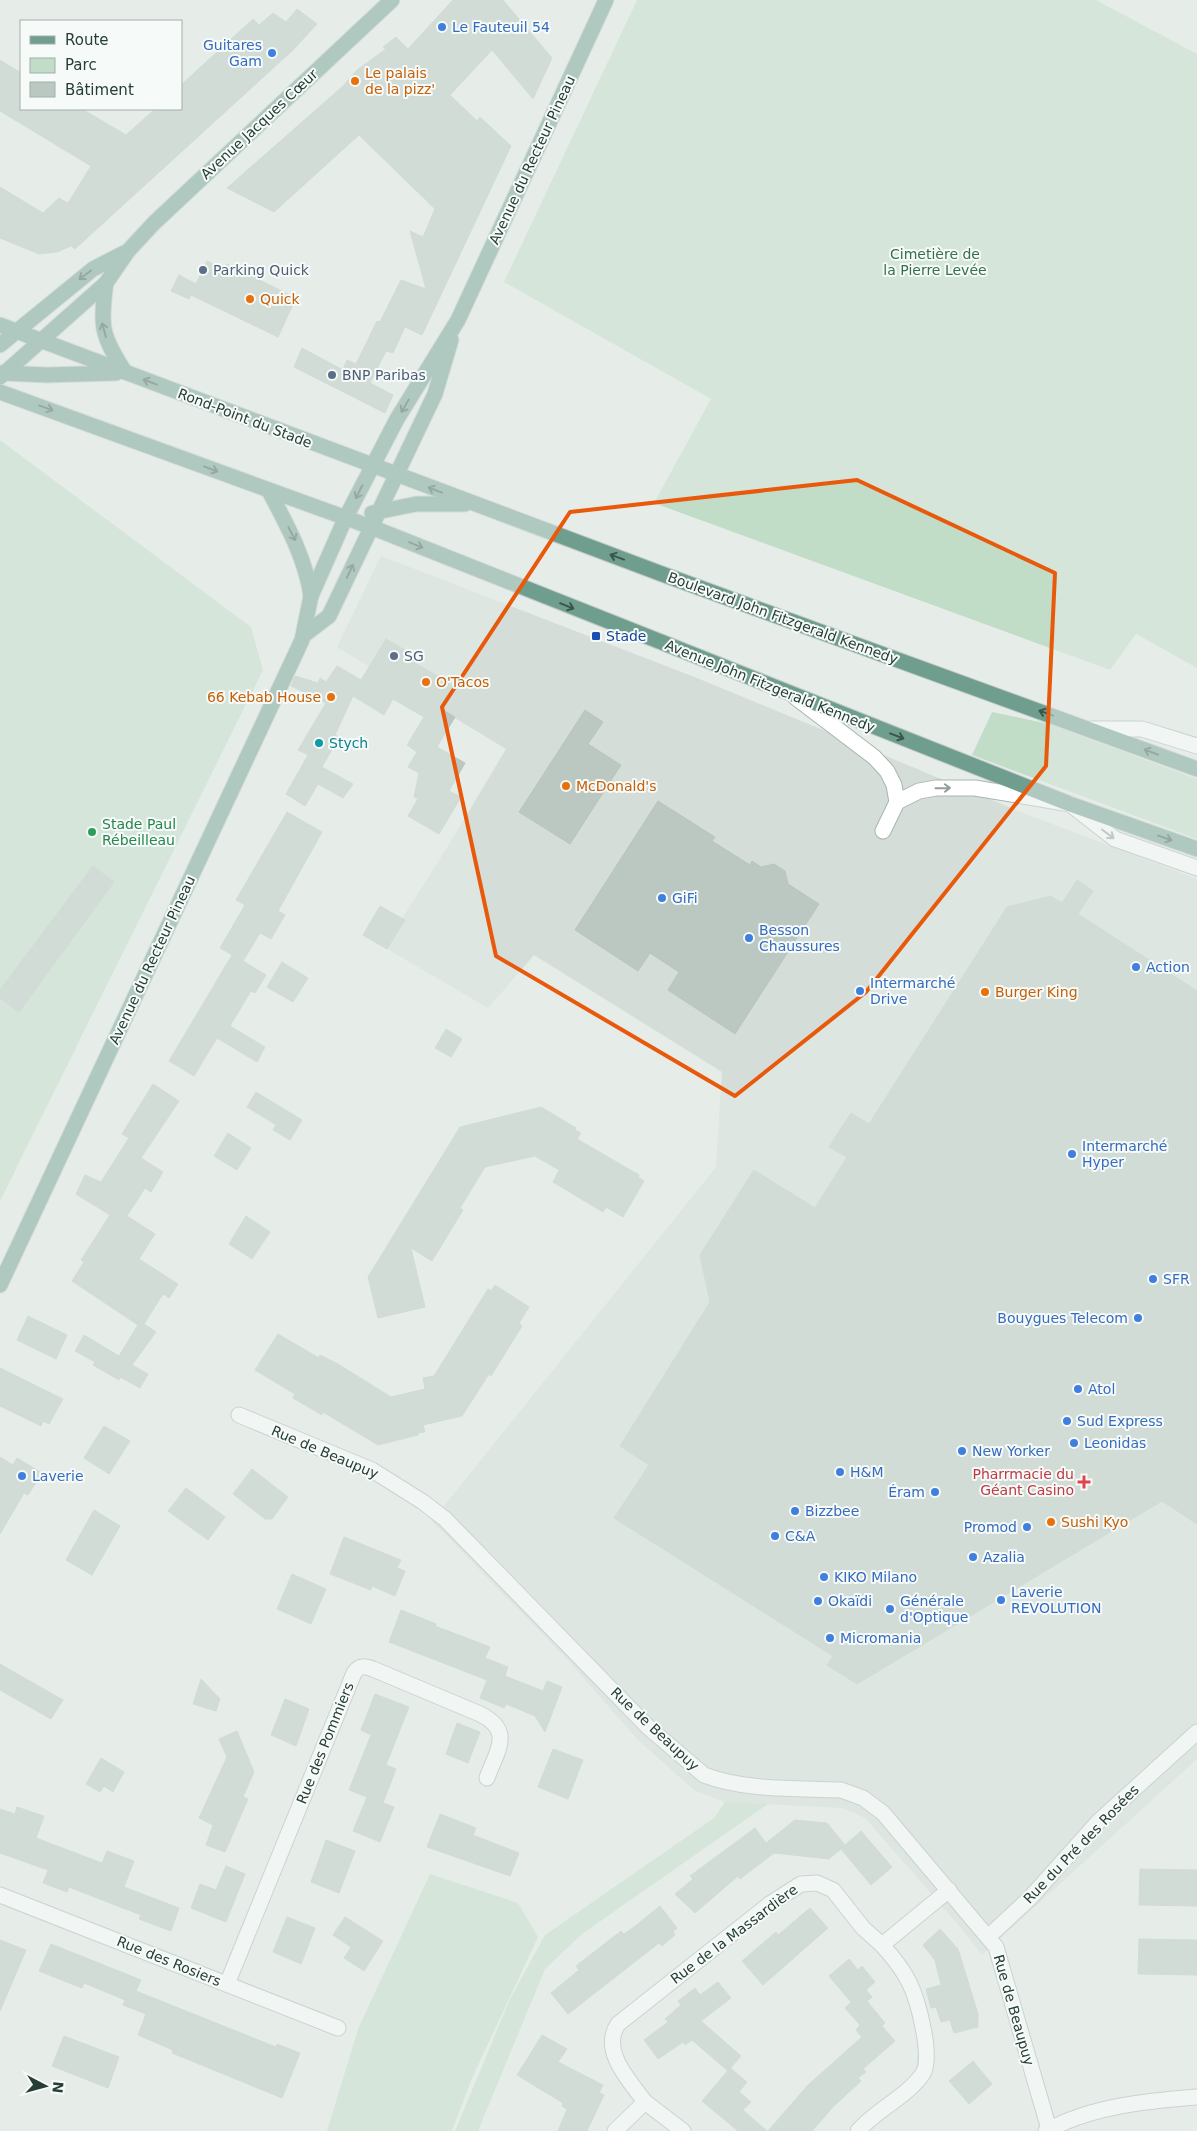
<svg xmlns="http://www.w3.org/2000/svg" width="1197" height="2131" font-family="'DejaVu Sans',sans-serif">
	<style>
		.built { fill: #d4ddd8 }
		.green { fill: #c1dcc7 }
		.building { fill: #bbc8c2; stroke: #b9c6c0 }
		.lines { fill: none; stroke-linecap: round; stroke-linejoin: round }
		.minor-casing { stroke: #a9b5b0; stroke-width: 17 }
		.major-casing { stroke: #c2c9c7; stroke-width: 17 }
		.minor { stroke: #fff; stroke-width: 15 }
		.major { stroke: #6f9e8f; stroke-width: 15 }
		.oneway { stroke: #38564c }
		.oneway2 { stroke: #929e9a }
		.marked { fill: none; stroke: #e8590c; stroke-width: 4; stroke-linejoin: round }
		.shop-dot { fill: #3f7fe0; stroke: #f6faf8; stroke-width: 2 }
		.food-dot { fill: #e8710a; stroke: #f6faf8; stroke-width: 2 }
		.service-dot { fill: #5c6f8a; stroke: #f6faf8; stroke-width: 2 }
		.transit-dot { fill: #1a4fb4; stroke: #f6faf8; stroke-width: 2 }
		.culture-dot { fill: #0f9aa8; stroke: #f6faf8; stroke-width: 2 }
		.leisure-dot { fill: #2e9e5b; stroke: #f6faf8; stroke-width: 2 }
		.health-dot { fill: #e0444e; stroke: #f6faf8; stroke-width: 2 }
		.labels { text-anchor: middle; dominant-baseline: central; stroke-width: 4; stroke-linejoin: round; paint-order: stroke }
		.shop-label { font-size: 14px; fill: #366cbe; stroke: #f6faf8; text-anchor: start }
		.food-label { font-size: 14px; fill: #c56008; stroke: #f6faf8; text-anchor: start }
		.street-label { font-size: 14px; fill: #263e36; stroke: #f6faf8 }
		.park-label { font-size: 14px; fill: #347148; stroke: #f6faf8 }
		.service-label { font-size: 14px; fill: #4e5e75; stroke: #f6faf8; text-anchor: start }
		.transit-label { font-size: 14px; fill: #164399; stroke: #f6faf8; text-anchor: start }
		.culture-label { font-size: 14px; fill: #0d838f; stroke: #f6faf8; text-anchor: start }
		.leisure-label { font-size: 14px; fill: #27864d; stroke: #f6faf8; text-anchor: start }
		.health-label { font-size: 14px; fill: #be3a42; stroke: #f6faf8; text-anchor: end }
	</style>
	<rect width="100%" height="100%" fill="#e6ede9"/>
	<path class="built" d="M381,556L697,678L1026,814L1197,879V1759L982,1955L962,1929L865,1818L843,1808L725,1802L694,1790L637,1739L567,1659L432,1521L716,1167L722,1072L534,955L488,1008L384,947L450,843L506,749L337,647Z"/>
	<g class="green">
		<path d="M637,0H1096L1197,54V668L1136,634L1110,670L654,503L711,399L504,282Z"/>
		<path d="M0,440L251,627L263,670L0,1201Z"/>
		<path d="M992,712L1049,724L1197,779V839L972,755Z"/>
		<path d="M725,1802L768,1804L582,1934L545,1969L478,2131H455L510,1999L545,1935L714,1818Z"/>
		<path d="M430,1874L518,1903L538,1937L472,2078L452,2131H327L358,2029Z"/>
	</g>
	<g class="building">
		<path d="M453,0H503L552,58L533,99L492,50L450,95L477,121L480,117L511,146L422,335L405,327L393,353L386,351L370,383L393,395L385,413L294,367L302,348L343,370L347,360L356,364L377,321L380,322L401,280L426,289L410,231L423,237L435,209L359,135L274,212L227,188L343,86L357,70L386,49L383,47L396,37L408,49Z"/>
		<path d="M297,9L317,24L293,50L75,249L71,246L57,252L39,254L0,238V187L43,213L59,198L68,203L91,166L0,111V60L21,73V109H82L126,135L155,109H181V85L253,19L259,25L273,13L286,22Z"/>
		<path d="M207,261L224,269L227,264L296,298L278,337L191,295L192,292L189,299L171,291L179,275L196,284Z"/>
		<path d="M386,639L418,658L415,663L454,686L441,709L455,717L437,747L465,763L449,791L461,797L439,834L408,816L418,799L414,797L419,773L408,767L417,752L407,745L424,717L393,699L384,715L353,696L335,735L339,737L322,767L353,784L343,798L318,784L305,806L286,794L308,755L298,750L326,703L291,686L295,676L318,683L320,678L326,682L337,666L361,680Z"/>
		<path d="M585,710L603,722L588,744L621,765L570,844L519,812Z"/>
		<path d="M658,801L715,837L712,841L750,865L752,861L761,867L774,864L785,871L788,884L819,904L735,1034L668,990L679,972L650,953L638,971L575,930Z"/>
		<path d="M287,812L322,832L278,911L285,915L271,939L260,933L243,961L266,975L255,993L251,991L230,1026L265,1047L257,1062L217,1038L194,1076L169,1061L232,955L220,948L245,905L236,900Z"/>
		<path d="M93,866L114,882L19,1012L0,998V990Z"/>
		<path d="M1077,880L1093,891L1078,914L1197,991V1524L1162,1501L857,1684L827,1665L833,1656L614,1518L649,1465L620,1446L710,1302L700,1255L754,1170L815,1208L847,1157L829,1147L851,1113L869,1124L1007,907L1051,896L1062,903Z"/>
		<path d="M380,906L405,920L387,949L363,935Z"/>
		<path d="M282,962L308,978L293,1002L267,987Z"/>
		<path d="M446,1029L462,1039L451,1057L435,1048Z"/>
		<path d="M153,1084L179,1101L141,1158L163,1172L151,1192L145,1188L127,1216L155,1234L139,1259L178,1284L169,1298L163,1294L144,1324L156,1332L132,1365L148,1374L140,1388L120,1377L119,1380L93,1365L95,1362L75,1351L84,1335L119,1356L138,1325L72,1281L84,1262L81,1260L110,1215L76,1194L85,1175L101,1182L129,1138L122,1134Z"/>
		<path d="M256,1092L302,1120L290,1140L273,1130L276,1125L247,1107Z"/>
		<path d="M541,1107L576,1128L575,1130L581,1133L577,1139L639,1175L638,1177L644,1181L623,1217L606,1207L603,1212L553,1182L559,1170L535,1156L485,1167L460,1208L463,1210L432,1261L411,1248L425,1307L378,1318L368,1277L460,1127Z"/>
		<path d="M228,1133L251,1148L237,1170L214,1156Z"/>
		<path d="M246,1216L270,1232L252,1259L229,1244Z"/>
		<path d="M495,1285L529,1307L519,1323L522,1326L491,1376L489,1374L462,1416L423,1425L425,1432L418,1433V1435L378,1445L323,1412L322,1415L293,1398L295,1394L255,1370L278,1334L319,1358L320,1355L338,1364L391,1397L425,1389L423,1378L434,1376L488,1289L491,1291Z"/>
		<path d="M28,1316L67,1335L56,1359L17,1340Z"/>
		<path d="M0,1368L63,1399L49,1424L43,1421L41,1426L0,1406Z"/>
		<path d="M104,1426L130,1441L109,1474L84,1458Z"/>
		<path d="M0,1457L13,1465L17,1458L42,1473L28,1495L24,1493L0,1534Z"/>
		<path d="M252,1469L288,1497L272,1519H265L233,1494Z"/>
		<path d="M186,1488L225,1517L208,1540L168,1511Z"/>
		<path d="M94,1510L120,1526L92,1575L66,1560Z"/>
		<path d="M344,1537L401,1560L397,1568L405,1571L395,1596L372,1586L371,1590L330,1574Z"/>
		<path d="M292,1574L326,1589L311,1624L277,1609Z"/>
		<path d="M401,1610L436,1624L435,1626L490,1647L485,1658L508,1667L505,1676L543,1691L547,1681L562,1687L545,1732L535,1716L506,1704L504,1708L480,1698L487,1680L389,1642Z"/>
		<path d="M0,1664L63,1700L51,1719L0,1690Z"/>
		<path d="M201,1679L220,1699L216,1711L193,1704Z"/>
		<path d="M375,1694L409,1707L386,1765L396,1769L383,1803L394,1807L380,1842L353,1831L367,1797L349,1790L371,1735L361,1730Z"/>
		<path d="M285,1699L309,1709L296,1746L271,1735Z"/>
		<path d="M457,1723L480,1732L468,1763L446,1754Z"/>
		<path d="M237,1731L254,1772L243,1797L248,1799L225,1852L206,1845L213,1825L199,1818L227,1757L219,1739Z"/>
		<path d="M553,1749L583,1760L568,1799L538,1787Z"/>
		<path d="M101,1758L124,1772L113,1792L104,1786L100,1792L86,1784Z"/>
		<path d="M17,1807L44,1816L36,1838L102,1863L107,1851L134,1861L124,1887L179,1908L171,1931L139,1919L141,1915L69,1887L67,1892L43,1883L48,1870L0,1853V1809L15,1814Z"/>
		<path d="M440,1814L476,1828L473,1835L519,1853L510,1876L427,1847Z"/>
		<path d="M795,1820L827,1823L845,1845L861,1831L892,1867L871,1885L841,1849L829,1859L774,1853L740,1879L738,1876L695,1913L675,1894L693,1879L690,1876L755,1828L766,1843Z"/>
		<path d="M326,1840L355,1851L339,1893L311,1882Z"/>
		<path d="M226,1866L245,1874L226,1922L191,1908L200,1884L216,1890Z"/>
		<path d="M1140,1869L1197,1870V1906L1139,1905Z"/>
		<path d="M660,1906L677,1928L673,1932L675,1935L662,1946L659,1943L568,2014L551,1993L579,1970L576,1966L621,1931L624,1934L634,1927Z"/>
		<path d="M810,1908L828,1928L763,1985L742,1961L776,1932L778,1935Z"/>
		<path d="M287,1917L315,1928L301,1964L273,1952Z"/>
		<path d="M345,1917L383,1941L364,1971L344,1958L351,1947L333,1935Z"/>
		<path d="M940,1929L958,1949L978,2014V2027L954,2033L950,2020L941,2022L936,2007L931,2008L926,1989L941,1985L935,1960L923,1945Z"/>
		<path d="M1139,1939L1197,1940V1975L1138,1974Z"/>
		<path d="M0,1940L26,1950L0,2011Z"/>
		<path d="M51,1944L141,1980L136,1991L276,2047L277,2044L300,2053L282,2098L172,2053L173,2050L138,2035L146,2014L123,2005L125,2000L84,1983L82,1988L39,1971Z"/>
		<path d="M849,1959L858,1970L862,1966L875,1982L866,1990L872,1997L867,2001L885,2023L882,2026L895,2041L863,2069L866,2072L858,2078L861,2081L834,2106L812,2131H768L808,2085L862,2037L856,2030L860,2025L845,2008L851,2002L829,1976Z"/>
		<path d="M718,1982L731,1998L701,2021L741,2056L728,2071L692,2040L685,2045L683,2042L658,2059L644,2040L668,2022L665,2019L681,2005L678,2001L695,1988L700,1995Z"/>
		<path d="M542,2035L567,2049L558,2062L603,2085L599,2093L604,2095L587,2131H558L567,2109L562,2106L563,2103L517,2075Z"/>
		<path d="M64,2036L119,2057L108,2088L52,2066Z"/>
		<path d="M973,2061L992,2084L969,2104L949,2081Z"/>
		<path d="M730,2068L747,2082L739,2092L751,2102L743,2110L767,2131H738L702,2101Z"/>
	</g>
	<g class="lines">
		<defs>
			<g id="minor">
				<path d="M795,697L874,757L887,771L894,785L897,802"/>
				<path d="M1092,729H1142L1197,746"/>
				<path d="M883,831L897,802L919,791L936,788H975L1070,804L1115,839L1197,868"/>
				<path d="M239,1415L372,1470L423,1502L445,1519L648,1727L704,1775C746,1791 797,1788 841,1790L863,1798L883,1813L996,1947L1049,2129"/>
				<path d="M0,1895L338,2028"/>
				<path d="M988,1937L1030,1898L1099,1821L1197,1732"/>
				<path d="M227,1984L354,1673C359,1665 365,1666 373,1669L480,1714C514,1731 497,1750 487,1778"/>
				<path d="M645,2102L683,2131"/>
				<path d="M615,2131L645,2102C630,2081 600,2051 618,2024L771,1903L801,1884L817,1883L833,1890L863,1928L882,1945L949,1890"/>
				<path d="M858,2131C876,2110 905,2098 922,2075C934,2059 918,2000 909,1982C902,1968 892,1956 882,1945"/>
				<path d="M1046,2131C1092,2106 1146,2101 1197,2097"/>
			</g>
			<g id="major">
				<path d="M106,283C100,326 101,335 125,372"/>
				<path d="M0,325L662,574L1197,769"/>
				<path d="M0,345L93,269L124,253"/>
				<path d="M1,373L47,375L116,373"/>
				<path d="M0,377L106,283L128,251L154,223L392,0"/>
				<path d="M0,392L371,527L1070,804L1197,849"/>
				<path d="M269,491C287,525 305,557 311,596"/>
				<path d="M372,513L416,504H465"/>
				<path d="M304,635L329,616L435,394L451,340"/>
				<path d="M0,1285L302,640L311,596L345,519L397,419L458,320L606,0"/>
			</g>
		</defs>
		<use href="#minor" class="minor-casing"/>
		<use href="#major" class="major-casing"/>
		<use href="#minor" class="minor"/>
		<use href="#major" class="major"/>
	</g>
	<defs><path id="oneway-shaft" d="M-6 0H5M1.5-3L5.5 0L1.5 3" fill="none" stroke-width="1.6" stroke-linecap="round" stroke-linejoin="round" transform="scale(1.25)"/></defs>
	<g class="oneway">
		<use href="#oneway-shaft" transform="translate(85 275) rotate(143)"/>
		<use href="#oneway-shaft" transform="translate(104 330) rotate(-105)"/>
		<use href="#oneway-shaft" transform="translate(150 382) rotate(-159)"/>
		<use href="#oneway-shaft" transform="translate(405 406) rotate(120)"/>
		<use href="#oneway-shaft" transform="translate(46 408) rotate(20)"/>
		<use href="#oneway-shaft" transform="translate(211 469) rotate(21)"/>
		<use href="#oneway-shaft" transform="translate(435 490) rotate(-159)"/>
		<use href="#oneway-shaft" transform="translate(359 492) rotate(117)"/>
		<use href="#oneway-shaft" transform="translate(292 534) rotate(62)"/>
		<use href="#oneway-shaft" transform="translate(416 545) rotate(22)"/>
		<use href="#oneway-shaft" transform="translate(617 557) rotate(-160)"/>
		<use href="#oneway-shaft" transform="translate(350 571) rotate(-65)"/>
		<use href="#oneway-shaft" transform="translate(567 606) rotate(22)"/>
		<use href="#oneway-shaft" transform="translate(1046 713) rotate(-160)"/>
		<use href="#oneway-shaft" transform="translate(897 736) rotate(21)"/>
		<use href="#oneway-shaft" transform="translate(1151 752) rotate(-159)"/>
		<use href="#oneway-shaft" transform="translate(1165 838) rotate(19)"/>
	</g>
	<g class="oneway2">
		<use href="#oneway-shaft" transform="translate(943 788) rotate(-1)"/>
		<use href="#oneway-shaft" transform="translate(1108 834) rotate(37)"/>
	</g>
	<path d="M0 0H1197V2131H0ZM857,480L1055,573L1046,766L866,992L735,1096L496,956L442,707L570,512Z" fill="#e6ede9" fill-opacity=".55" fill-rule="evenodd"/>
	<path class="marked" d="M857,480L1055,573L1046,766L866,992L735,1096L496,956L442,707L570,512Z"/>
	<g class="shop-dot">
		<circle cx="442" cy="27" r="5"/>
		<circle cx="272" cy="53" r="5"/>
		<circle cx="662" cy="898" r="5"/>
		<circle cx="749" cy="938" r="5"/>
		<circle cx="1136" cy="967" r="5"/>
		<circle cx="860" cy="991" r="5"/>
		<circle cx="1072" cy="1154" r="5"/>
		<circle cx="1153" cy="1279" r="5"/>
		<circle cx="1138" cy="1318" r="5"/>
		<circle cx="1078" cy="1389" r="5"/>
		<circle cx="1067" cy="1421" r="5"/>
		<circle cx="1074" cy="1443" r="5"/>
		<circle cx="962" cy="1451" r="5"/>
		<circle cx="840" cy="1472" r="5"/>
		<circle cx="22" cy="1476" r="5"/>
		<circle cx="935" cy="1492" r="5"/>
		<circle cx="795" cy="1511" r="5"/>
		<circle cx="1027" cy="1527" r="5"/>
		<circle cx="775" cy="1536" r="5"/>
		<circle cx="973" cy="1557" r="5"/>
		<circle cx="824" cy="1577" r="5"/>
		<circle cx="1001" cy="1600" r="5"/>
		<circle cx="818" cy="1601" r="5"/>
		<circle cx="890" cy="1609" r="5"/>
		<circle cx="830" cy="1638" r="5"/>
	</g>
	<g class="food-dot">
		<circle cx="355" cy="81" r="5"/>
		<circle cx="250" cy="299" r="5"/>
		<circle cx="426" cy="682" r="5"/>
		<circle cx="331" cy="697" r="5"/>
		<circle cx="566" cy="786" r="5"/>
		<circle cx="985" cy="992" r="5"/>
		<circle cx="1051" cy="1522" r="5"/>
	</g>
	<g class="service-dot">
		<circle cx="203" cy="270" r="5"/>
		<circle cx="332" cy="375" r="5"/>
		<circle cx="394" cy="656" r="5"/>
	</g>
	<rect class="transit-dot" x="591" y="631" width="10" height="10" rx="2.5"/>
	<circle class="culture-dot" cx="319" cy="743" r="5"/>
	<circle class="leisure-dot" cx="92" cy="832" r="5"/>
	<path class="health-dot" d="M1081.5 1474.5h5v5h5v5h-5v5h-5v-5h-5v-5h5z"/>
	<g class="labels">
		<g class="shop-label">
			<text x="452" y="27">Le Fauteuil 54</text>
			<text x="262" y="45" text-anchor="end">Guitares<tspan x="262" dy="16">Gam</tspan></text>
			<text x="672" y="898">GiFi</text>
			<text x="759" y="930">Besson<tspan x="759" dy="16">Chaussures</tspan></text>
			<text x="1146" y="967">Action</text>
			<text x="870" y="983">Intermarché<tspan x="870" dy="16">Drive</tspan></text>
			<text x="1082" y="1146">Intermarché<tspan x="1082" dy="16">Hyper</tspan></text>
			<text x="1163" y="1279">SFR</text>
			<text x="1128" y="1318" text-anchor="end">Bouygues Telecom</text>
			<text x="1088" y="1389">Atol</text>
			<text x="1077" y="1421">Sud Express</text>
			<text x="1084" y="1443">Leonidas</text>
			<text x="972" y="1451">New Yorker</text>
			<text x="850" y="1472">H&amp;M</text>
			<text x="32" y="1476">Laverie</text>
			<text x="925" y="1492" text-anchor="end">Éram</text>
			<text x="805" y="1511">Bizzbee</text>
			<text x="1017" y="1527" text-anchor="end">Promod</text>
			<text x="785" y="1536">C&amp;A</text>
			<text x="983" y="1557">Azalia</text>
			<text x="834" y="1577">KIKO Milano</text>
			<text x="1011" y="1592">Laverie<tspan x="1011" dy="16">REVOLUTION</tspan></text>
			<text x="828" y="1601">Okaïdi</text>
			<text x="900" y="1601">Générale<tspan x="900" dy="16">d'Optique</tspan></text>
			<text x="840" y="1638">Micromania</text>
		</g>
		<g class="food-label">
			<text x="365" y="73">Le palais<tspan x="365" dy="16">de la pizz'</tspan></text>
			<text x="260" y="299">Quick</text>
			<text x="436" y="682">O'Tacos</text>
			<text x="321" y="697" text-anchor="end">66 Kebab House</text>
			<text x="576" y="786">McDonald's</text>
			<text x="995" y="992">Burger King</text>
			<text x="1061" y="1522">Sushi Kyo</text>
		</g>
		<g class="street-label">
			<text transform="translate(259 124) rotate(-43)">Avenue Jacques Cœur</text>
			<text transform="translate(532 160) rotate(-65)">Avenue du Recteur Pineau</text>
			<text transform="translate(245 418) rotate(21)">Rond-Point du Stade</text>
			<text transform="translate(783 618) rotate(20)">Boulevard John Fitzgerald Kennedy</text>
			<text transform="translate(770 686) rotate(22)">Avenue John Fitzgerald Kennedy</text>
			<text transform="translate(152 960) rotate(-65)">Avenue du Recteur Pineau</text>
			<text transform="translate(325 1452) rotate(23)">Rue de Beaupuy</text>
			<text transform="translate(655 1729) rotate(43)">Rue de Beaupuy</text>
			<text transform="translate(325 1743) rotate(-68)">Rue des Pommiers</text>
			<text transform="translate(1081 1844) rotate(-46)">Rue du Pré des Rosées</text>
			<text transform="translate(734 1934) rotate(-37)">Rue de la Massardière</text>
			<text transform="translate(169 1961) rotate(22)">Rue des Rosiers</text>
			<text transform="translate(1014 2010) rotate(74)">Rue de Beaupuy</text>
		</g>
		<g class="park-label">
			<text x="935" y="254">Cimetière de<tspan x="935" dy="16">la Pierre Levée</tspan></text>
		</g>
		<g class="service-label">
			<text x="213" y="270">Parking Quick</text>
			<text x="342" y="375">BNP Paribas</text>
			<text x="404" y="656">SG</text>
		</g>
		<g class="transit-label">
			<text x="606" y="636">Stade</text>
		</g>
		<g class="culture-label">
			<text x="329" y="743">Stych</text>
		</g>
		<g class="leisure-label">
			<text x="102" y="824">Stade Paul<tspan x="102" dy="16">Rébeilleau</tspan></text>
		</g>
		<g class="health-label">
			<text x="1074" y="1474">Pharrmacie du<tspan x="1074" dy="16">Géant Casino</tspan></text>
		</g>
	</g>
	<rect x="20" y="20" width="162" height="90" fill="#f6faf8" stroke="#a3afaa"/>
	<rect x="30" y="36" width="25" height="8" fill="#6f9e8f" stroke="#a3afaa"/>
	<text x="65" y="45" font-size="15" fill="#263e36">Route</text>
	<rect x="30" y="58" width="25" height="15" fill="#c1dcc7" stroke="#a3afaa"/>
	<text x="65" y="70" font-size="15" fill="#263e36">Parc</text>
	<rect x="30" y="82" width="25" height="15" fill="#bbc8c2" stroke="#a3afaa"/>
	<text x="65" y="95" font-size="15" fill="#263e36">Bâtiment</text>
	<g transform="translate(45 2086) rotate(96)" stroke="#f6faf8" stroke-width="4" paint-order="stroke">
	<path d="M0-4L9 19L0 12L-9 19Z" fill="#263e36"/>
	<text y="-8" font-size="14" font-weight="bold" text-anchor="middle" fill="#263e36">N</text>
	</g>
</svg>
